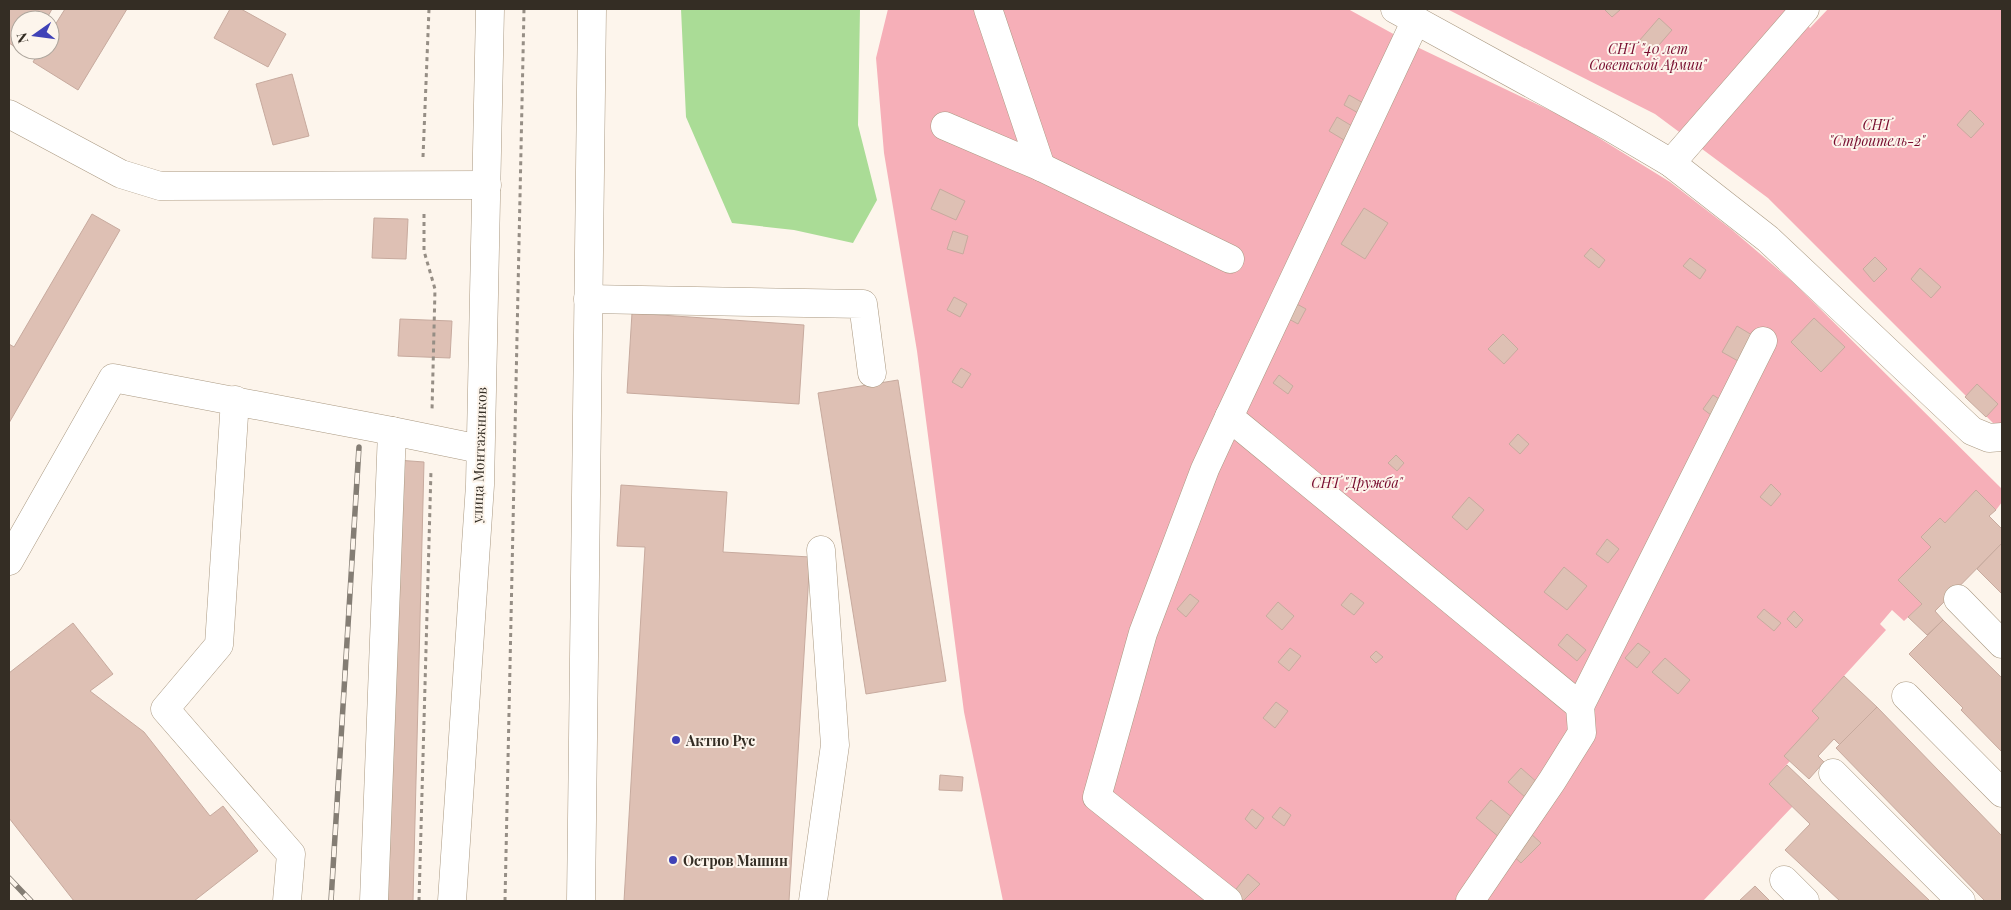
<svg xmlns="http://www.w3.org/2000/svg" width="2011" height="910" font-family="'Playfair Display',serif">
	<style>
		.green { fill: #f6afb8 }
		.water { fill: #aadc96 }
		.building { fill: #dec0b4; stroke: #c7aa9e }
		.lines { fill: none; stroke-linecap: round; stroke-linejoin: round }
		.minor-casing { stroke: #aa9982; stroke-width: 29 }
		.major-casing { stroke: #aa9982; stroke-width: 29 }
		.path { stroke: #968e85; stroke-width: 3; stroke-dasharray: 4 4; stroke-linecap: butt }
		.minor { stroke: #fff; stroke-width: 28 }
		.major { stroke: #fff; stroke-width: 28 }
		.rail-casing { stroke: #847d74; stroke-width: 5.5 }
		.rail { stroke: #fdf5ec; stroke-width: 4; stroke-dasharray: 11; stroke-linecap: butt }
		.poi-dot { fill: #4042b7; stroke: #fdf5ec; stroke-width: 2 }
		.labels { text-anchor: middle; dominant-baseline: central; stroke-width: 4; stroke-linejoin: round; paint-order: stroke }
		.park-label { font-size: 14px; font-style: italic; fill: #770c2e; stroke: #fdf5ec }
		.street-label { font-size: 14px; fill: #342d24; stroke: #fdf5ec }
		.poi-label { font-size: 14px; font-weight: bold; fill: #342d24; stroke: #fdf5ec; text-anchor: start }
	</style>
	<rect width="100%" height="100%" fill="#fdf5ec"/>
	<g class="green">
		<path d="M888,9H1348L1417,47L1570,120L1670,182L1731,229L1793,282L2002,489V502L1996,510L1976,491L1945,523L1940,518L1921,537L1931,547L1898,580L1922,604L1904,621L1892,610L1880,624L1886,630L1812,711L1819,718L1800,739L1790,761L1769,784L1793,806L1703,901H1003L964,712L917,351L884,153L876,58Z"/>
		<path d="M1447,9H1791L1810,28L1828,9H2002V432L1768,198L1655,114Z"/>
	</g>
	<path class="water" d="M681,9H860L858,125L877,200L853,243L794,230L732,223L686,117Z"/>
	<g class="building">
		<path d="M9,9H52L46,20H20V50L9,43Z"/>
		<path d="M65,9H127L78,90L33,62L40,50H50V33Z"/>
		<path d="M230,9H241L286,34L268,67L214,38Z"/>
		<path d="M1604,9H1621L1612,17Z"/>
		<path d="M1659,18L1672,30L1652,53L1639,41Z"/>
		<path d="M292,74L309,136L273,145L256,84Z"/>
		<path d="M1349,95L1365,104L1360,114L1344,105Z"/>
		<path d="M1970,110L1984,124L1971,138L1957,125Z"/>
		<path d="M1337,117L1352,126L1344,140L1329,131Z"/>
		<path d="M940,189L965,201L956,220L931,209Z"/>
		<path d="M1364,208L1388,223L1365,259L1341,244Z"/>
		<path d="M92,214L120,230L9,423V344L14,347Z"/>
		<path d="M374,218L408,219L406,259L372,258Z"/>
		<path d="M953,231L968,236L963,254L947,249Z"/>
		<path d="M1591,248L1605,260L1599,268L1584,256Z"/>
		<path d="M1875,257L1887,269L1874,282L1863,269Z"/>
		<path d="M1690,258L1706,270L1700,279L1683,266Z"/>
		<path d="M1920,268L1941,287L1931,298L1911,279Z"/>
		<path d="M954,297L967,304L960,317L947,310Z"/>
		<path d="M1295,303L1306,309L1298,324L1287,318Z"/>
		<path d="M632,313L804,325L799,404L627,393Z"/>
		<path d="M1814,318L1845,347L1821,372L1791,342Z"/>
		<path d="M400,319L452,321L450,358L398,356Z"/>
		<path d="M1737,326L1752,335L1738,361L1722,352Z"/>
		<path d="M1503,334L1518,349L1504,364L1488,349Z"/>
		<path d="M961,368L971,374L962,388L952,382Z"/>
		<path d="M1279,375L1293,386L1288,394L1273,383Z"/>
		<path d="M898,380L946,681L866,694L818,393Z"/>
		<path d="M1977,384L1998,404L1986,417L1965,397Z"/>
		<path d="M1713,395L1722,401L1711,415L1703,409Z"/>
		<path d="M1518,434L1529,444L1520,454L1509,444Z"/>
		<path d="M1396,455L1404,463L1397,471L1388,463Z"/>
		<path d="M397,460L424,462L413,901H386Z"/>
		<path d="M1771,484L1781,494L1771,506L1760,497Z"/>
		<path d="M621,485L727,492L723,552L810,557L789,901H624L645,547L617,546Z"/>
		<path d="M1976,490L1996,510L1989,516L2002,529V543L1935,611L1943,620L1927,635L1908,617L1922,604L1898,580L1931,547L1921,537L1940,518L1945,523Z"/>
		<path d="M1469,497L1484,510L1467,530L1452,517Z"/>
		<path d="M1607,539L1619,549L1608,563L1596,554Z"/>
		<path d="M2002,543V594L1977,569Z"/>
		<path d="M1564,567L1587,586L1567,610L1544,592Z"/>
		<path d="M1351,593L1364,603L1354,615L1341,605Z"/>
		<path d="M1190,594L1199,601L1186,617L1177,609Z"/>
		<path d="M1278,602L1294,616L1282,630L1266,616Z"/>
		<path d="M1764,609L1781,623L1774,631L1757,617Z"/>
		<path d="M1794,611L1803,620L1796,628L1787,619Z"/>
		<path d="M1943,620L2002,678V752L1961,710L1963,708L1909,654Z"/>
		<path d="M73,623L113,674L90,691L144,732L210,816L223,806L258,851L194,901H74L9,818V673Z"/>
		<path d="M1567,634L1586,650L1577,661L1558,645Z"/>
		<path d="M1638,643L1650,652L1637,668L1625,658Z"/>
		<path d="M1290,648L1301,656L1289,671L1278,662Z"/>
		<path d="M1376,651L1383,657L1376,663L1370,657Z"/>
		<path d="M1665,658L1690,680L1678,694L1652,672Z"/>
		<path d="M1844,676L1877,707L1840,745L1834,739L1818,756L1824,762L1809,779L1784,756L1819,718L1812,711Z"/>
		<path d="M1276,702L1288,711L1275,728L1263,718Z"/>
		<path d="M1877,707L2002,836V901H1985L1836,748Z"/>
		<path d="M1787,765L1930,901H1840L1785,850L1810,824L1769,784Z"/>
		<path d="M1521,768L1539,784L1526,798L1508,782Z"/>
		<path d="M940,775L963,777L962,791L939,790Z"/>
		<path d="M1491,800L1514,819L1499,837L1476,818Z"/>
		<path d="M1280,807L1291,815L1284,826L1272,817Z"/>
		<path d="M1252,809L1264,818L1256,829L1245,819Z"/>
		<path d="M1530,833L1541,843L1521,863L1510,853Z"/>
		<path d="M1248,874L1260,884L1243,901L1233,893Z"/>
		<path d="M1755,886L1770,901H1739Z"/>
	</g>
	<g class="lines">
		<defs>
			<g id="minor">
				<path d="M988,9L1041,167"/>
				<path d="M1395,9L1610,127L1671,163L1768,239L1972,431L1989,438L2002,437"/>
				<path d="M1416,20L1229,417L1580,706L1763,341"/>
				<path d="M9,114L121,174L160,186L487,185"/>
				<path d="M945,126L1041,167L1230,259"/>
				<path d="M1671,163L1805,9"/>
				<path d="M588,299L863,304L872,373"/>
				<path d="M235,400L219,645L165,709L291,854L287,901"/>
				<path d="M9,561L113,378L392,431"/>
				<path d="M1958,599L2002,644"/>
				<path d="M1906,696L2002,793"/>
				<path d="M1833,773L1961,901"/>
				<path d="M1784,880L1805,901"/>
				<path d="M374,901L392,431L480,449"/>
				<path d="M581,901L592,9"/>
				<path d="M813,901L835,745L821,550"/>
				<path d="M1228,901L1097,797L1143,633L1205,469L1229,417"/>
				<path d="M1470,901L1552,781L1582,733L1580,706"/>
			</g>
			<path id="major" d="M452,901L480,485L490,9"/>
		</defs>
		<use href="#minor" class="minor-casing"/>
		<use href="#major" class="major-casing"/>
		<g class="path">
			<path d="M423,157L429,9"/>
			<path d="M424,214V251L435,289L432,411"/>
			<path d="M419,901L431,470"/>
			<path d="M505,901L524,9"/>
		</g>
		<use href="#minor" class="minor"/>
		<use href="#major" class="major"/>
		<defs>
			<g id="rail">
				<path d="M9,878L31,901"/>
				<path d="M331,901L359,447"/>
			</g>
		</defs>
		<use href="#rail" class="rail-casing"/>
		<use href="#rail" class="rail"/>
	</g>
	<g class="poi-dot">
		<circle cx="676" cy="740" r="5"/>
		<circle cx="673" cy="860" r="5"/>
	</g>
	<g class="labels">
		<g class="park-label">
			<text x="1648" y="48">СНТ "40 лет<tspan x="1648" dy="16">Советской Армии"</tspan></text>
			<text x="1877" y="124">СНТ<tspan x="1877" dy="16">"Строитель-2"</tspan></text>
			<text x="1357" y="482">СНТ "Дружба"</text>
		</g>
		<g class="street-label">
			<text transform="translate(479 455) rotate(-88)">улица Монтажников</text>
		</g>
		<g class="poi-label">
			<text x="686" y="740">Актио Рус</text>
			<text x="683" y="860">Остров Машин</text>
		</g>
	</g>
	<rect width="2011" height="910" fill="none" stroke="#342d24" stroke-width="20"/>
	<g transform="translate(35 35) rotate(256)"><circle r="24" fill="#fdf5ec" stroke="#ada59c"/>
	<path d="M0-4L9 19L0 12L-9 19Z" fill="#4042b7"/>
	<text y="-8" font-size="14" font-weight="bold" text-anchor="middle" fill="#342d24">N</text>
	</g>
</svg>
